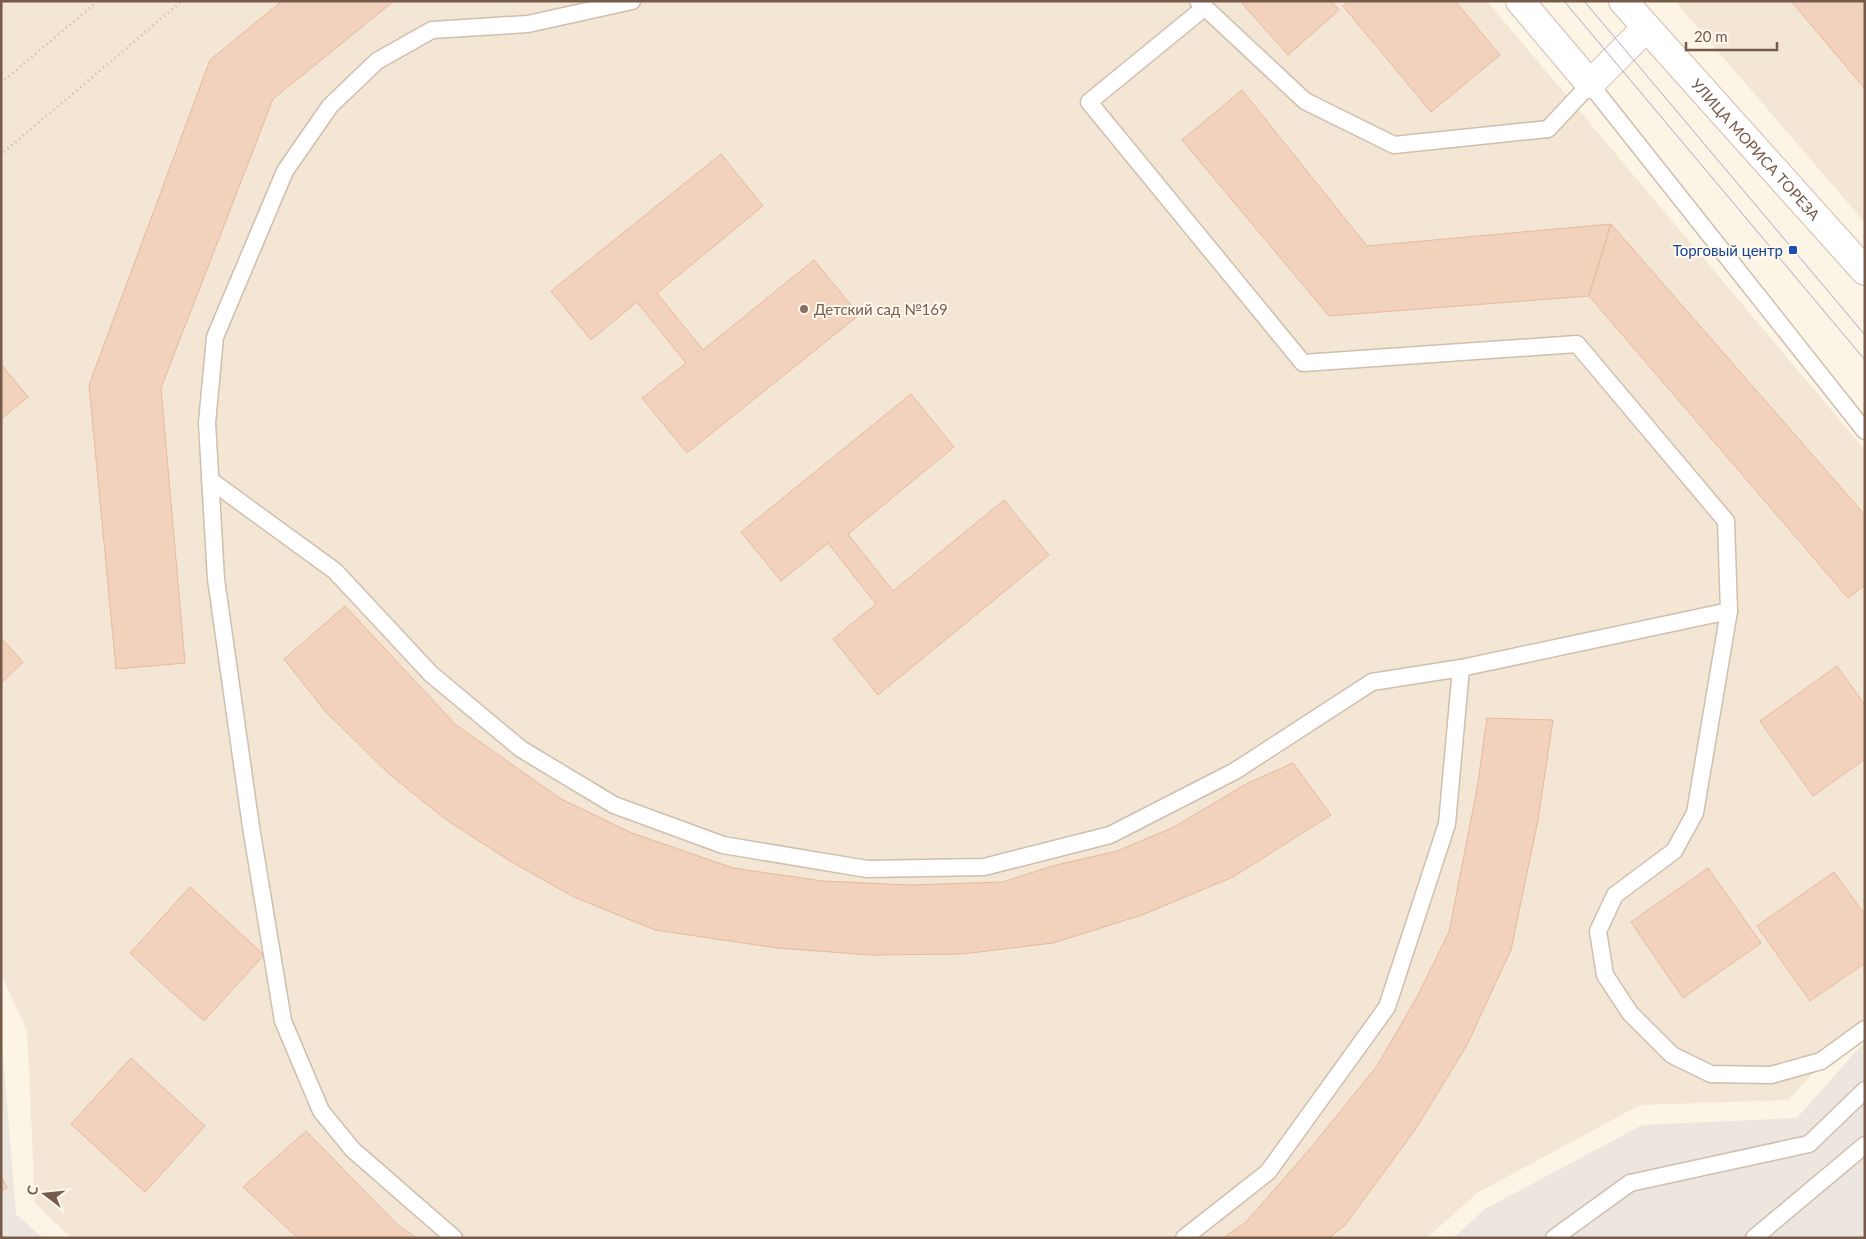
<svg xmlns="http://www.w3.org/2000/svg" width="1866" height="1239" font-family="Lato,sans-serif">
	<style>
		.residential { fill: #f4e6d4 }
		.industrial { fill: #ece6df }
		.building { fill: #f2d2bd; stroke: #e5b99d }
		.lines { fill: none; stroke-linecap: round; stroke-linejoin: round }
		.lane-casing { stroke: #d0beae; stroke-width: 19 }
		.secondary-casing { stroke: #d3bdac; stroke-width: 30 }
		.path { stroke: #d7b6a0; stroke-width: 3; stroke-dasharray: 1 4; stroke-linecap: butt }
		.lane { stroke: #fff; stroke-width: 16 }
		.secondary { stroke: #fff; stroke-width: 28 }
		.tram { stroke: #b6a4c6; stroke-width: 1 }
		.transit-dot { fill: #1a4fb4; stroke: #fff8ec; stroke-width: 2 }
		.education-dot { fill: #8d6e63; stroke: #fff8ec; stroke-width: 2 }
		.labels { text-anchor: middle; dominant-baseline: central; stroke-width: 4; stroke-linejoin: round; paint-order: stroke }
		.street-label { font-size: 15px; fill: #765a4a; stroke: #fff8ec }
		.transit-label { font-size: 15px; fill: #164399; stroke: #fff8ec; text-anchor: end }
		.education-label { font-size: 15px; fill: #785e54; stroke: #fff8ec; text-anchor: start }
	</style>
	<rect width="100%" height="100%" fill="#fcf4e5"/>
	<g class="residential">
		<path d="M1,1H1487L1865,450V1018L1788,1100L1640,1105L1477,1193L1427,1238H71L35,1203L27,1030L1,974Z"/>
		<path d="M1675,1H1865V223Z"/>
	</g>
	<g class="industrial">
		<path d="M1,1030L16,1214L43,1238H1Z"/>
		<path d="M1865,1041V1238H1453L1485,1209L1642,1125L1797,1118Z"/>
	</g>
	<g class="building">
		<path d="M282,1H394L273,99L161,388L185,663L116,669L89,385L210,60Z"/>
		<path d="M1240,1H1331L1339,10L1288,55Z"/>
		<path d="M1349,1H1455L1500,55L1431,112L1343,6Z"/>
		<path d="M1791,1H1865V89Z"/>
		<path d="M1242,90L1367,246L1611,224L1589,296L1329,316L1182,140Z"/>
		<path d="M721,154L763,206L657,293L703,350L814,260L859,315L687,453L642,398L686,363L637,302L591,340L551,291Z"/>
		<path d="M1611,224L1865,515V585L1848,598L1589,296Z"/>
		<path d="M1,364L28,397L1,419Z"/>
		<path d="M911,394L954,447L848,534L893,591L1004,500L1049,555L878,695L833,639L876,604L828,543L781,581L741,532Z"/>
		<path d="M345,606L456,725L561,799L632,833L733,868L823,881L909,885L1003,882L1052,866L1117,851L1174,827L1246,784L1293,763L1331,815L1233,877L1142,915L1053,943L963,954L872,955L777,948L655,930L574,897L510,861L445,819L388,773L325,711L284,659Z"/>
		<path d="M1,638L23,662L1,683Z"/>
		<path d="M1837,666L1865,705V759L1813,796L1760,721Z"/>
		<path d="M1487,718L1553,720L1538,820L1511,950L1467,1045L1415,1130L1345,1225L1329,1238H1223L1245,1223L1309,1150L1377,1066L1417,997L1449,932L1477,789Z"/>
		<path d="M1708,868L1761,943L1683,998L1631,922Z"/>
		<path d="M1834,872L1865,915V963L1810,1001L1757,926Z"/>
		<path d="M190,887L264,955L204,1021L166,987L130,953Z"/>
		<path d="M131,1058L205,1126L145,1192L71,1124Z"/>
		<path d="M306,1131L399,1226L417,1238H298L243,1187Z"/>
		<path d="M1,1175L7,1188L1,1191Z"/>
	</g>
	<g class="lines">
		<defs>
			<g id="lane">
				<path d="M1198,1L1305,101L1394,145L1548,129L1590,84L1865,431"/>
				<path d="M1204,8L1089,102L1303,363L1577,344L1726,521L1729,611"/>
				<path d="M210,480L335,571L431,674L521,749L614,805L723,845L867,869L984,867L1110,835L1235,771L1372,682L1461,668"/>
				<path d="M454,1238L353,1150L321,1111L283,1021L251,827L216,579L207,423L215,337L285,171L330,106L377,61L432,30L528,24L632,1"/>
				<path d="M1184,1238L1268,1172L1387,1007L1447,824L1461,668L1729,611L1695,813L1674,851L1615,895L1598,931L1605,975L1630,1013L1672,1055L1711,1074L1771,1075L1821,1061L1865,1029"/>
				<path d="M1554,1238L1630,1183L1809,1144L1865,1090"/>
				<path d="M1754,1238L1865,1145"/>
			</g>
			<g id="secondary">
				<path d="M1520,1L1590,84L1646,28"/>
				<path id="s1" d="M1623,1L1865,271"/>
			</g>
		</defs>
		<use href="#lane" class="lane-casing"/>
		<use href="#secondary" class="secondary-casing"/>
		<g class="path">
			<path d="M1,83L98,1"/>
			<path d="M1,148L4,152L182,1"/>
		</g>
		<use href="#lane" class="lane"/>
		<use href="#secondary" class="secondary"/>
		<g class="tram">
			<path d="M1564,1L1865,360"/>
			<path d="M1584,1L1865,335"/>
		</g>
	</g>
	<rect class="transit-dot" x="1788" y="245" width="10" height="10" rx="2.5"/>
	<circle class="education-dot" cx="804" cy="309" r="5"/>
	<g class="labels">
		<g class="street-label">
			<text stroke="none"><textPath href="#s1" startOffset="199">УЛИЦА МОРИСА ТОРЕЗА</textPath></text>
		</g>
		<g class="transit-label">
			<text x="1783" y="250">Торговый центр</text>
		</g>
		<g class="education-label">
			<text x="814" y="309">Детский сад №169</text>
		</g>
	</g>
	<rect width="1866" height="1239" fill="none" stroke="#765a4a" stroke-width="5"/>
	<g transform="translate(45 1194) rotate(286)" stroke="#fff8ec" stroke-width="4" paint-order="stroke">
	<path d="M0-4L9 19L0 12L-9 19Z" fill="#765a4a"/>
	<text y="-8" font-size="14" font-weight="bold" text-anchor="middle" fill="#765a4a">С</text>
	</g>
	<path d="M1686 42v8h91v-8" fill="none" stroke="#765a4a" stroke-width="2.5"/>
	<text x="1694" y="42" font-size="15" fill="#765a4a" stroke="#fff8ec" stroke-width="4" paint-order="stroke">20 m</text>
</svg>
